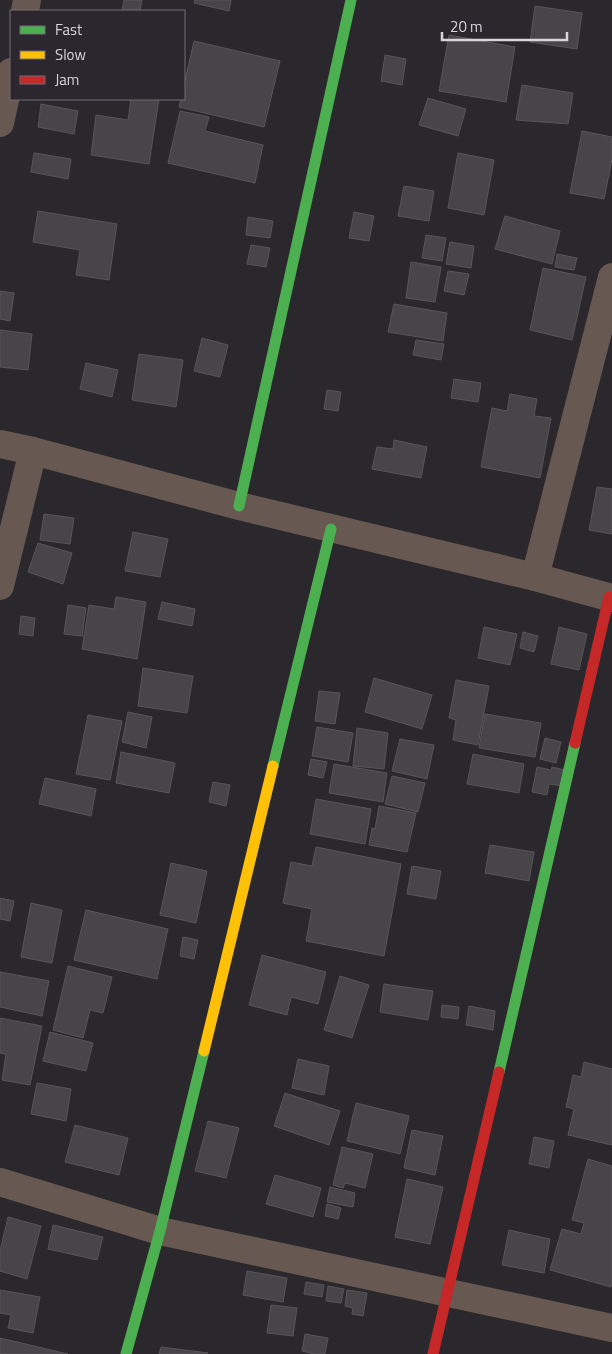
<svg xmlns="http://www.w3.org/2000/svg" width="612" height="1354" font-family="'Titillium Web',sans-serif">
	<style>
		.building { fill: #484549; stroke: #575558 }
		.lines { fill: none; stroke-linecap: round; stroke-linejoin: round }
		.street { stroke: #675951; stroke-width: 28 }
		.fast { stroke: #4caf50; stroke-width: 11 }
		.slow { stroke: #ffc107; stroke-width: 11 }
		.jam { stroke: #c62828; stroke-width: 11 }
	</style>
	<rect width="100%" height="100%" fill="#2b282d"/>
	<g class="building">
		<path d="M124,0H142L140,11L122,10Z"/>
		<path d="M195,0H231L229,11L194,3Z"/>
		<path d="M535,6L582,13L577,49L530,42Z"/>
		<path d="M449,35L515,47L506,102L439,91Z"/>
		<path d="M194,41L280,61L264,127L179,107L181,99H184V85Z"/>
		<path d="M385,55L406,59L402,85L381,81Z"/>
		<path d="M522,85L573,93L568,124L516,120Z"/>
		<path d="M428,98L466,109L458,136L419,125Z"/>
		<path d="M131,99H159L149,164L91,155L96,115L128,120Z"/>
		<path d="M41,104L78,111L74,134L38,127Z"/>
		<path d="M180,111L209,117L205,131L263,145L255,183L168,163Z"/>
		<path d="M582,131L612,137V159L604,199L570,193Z"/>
		<path d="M34,153L71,159L68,179L31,172Z"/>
		<path d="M458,153L494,160L484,215L448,208Z"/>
		<path d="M404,186L434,191L429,221L398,216Z"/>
		<path d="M38,211L117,224L109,280L76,275L80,250L33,242Z"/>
		<path d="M354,212L374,216L369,241L349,238Z"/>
		<path d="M505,216L560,231L552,264L495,249Z"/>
		<path d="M248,217L273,221L270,238L246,235Z"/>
		<path d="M426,235L446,238L442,261L422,258Z"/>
		<path d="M450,242L474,246L471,268L446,264Z"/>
		<path d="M251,245L270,248L266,267L247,264Z"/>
		<path d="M557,254L577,258L574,270L555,267Z"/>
		<path d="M411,262L441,267L435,302L406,298Z"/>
		<path d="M543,268L586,277L572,340L530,330Z"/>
		<path d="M448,271L469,274L464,295L444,291Z"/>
		<path d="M0,291L14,293L10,321L0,319Z"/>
		<path d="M394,304L447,313L443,341L388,332Z"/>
		<path d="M0,330L32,334L28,370L0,367Z"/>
		<path d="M202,338L228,345L220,377L194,371Z"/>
		<path d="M416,340L444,344L441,360L413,355Z"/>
		<path d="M139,354L183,360L176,407L132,400Z"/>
		<path d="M86,363L118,370L112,397L80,389Z"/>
		<path d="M454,379L481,383L478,402L451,398Z"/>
		<path d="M327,390L341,392L338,411L324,409Z"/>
		<path d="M510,394L537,399L534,416L551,418L540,478L481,467L492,408L507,411Z"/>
		<path d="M394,440L427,447L421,478L372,469L377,447L393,449Z"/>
		<path d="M597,487L612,489V534L589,530Z"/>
		<path d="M44,514L74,518L70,544L40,540Z"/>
		<path d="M133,532L168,539L160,577L125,571Z"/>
		<path d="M38,543L72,553L63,584L28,572Z"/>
		<path d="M116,597L146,602L137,659L82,649L89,605L114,609Z"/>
		<path d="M162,602L195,609L192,626L158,619Z"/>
		<path d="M68,605L86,608L82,636L64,634Z"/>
		<path d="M21,616L35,618L33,636L19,634Z"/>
		<path d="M484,627L517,634L510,665L478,658Z"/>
		<path d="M559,627L587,634L579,670L551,664Z"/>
		<path d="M523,632L538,636L534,652L520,648Z"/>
		<path d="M143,668L193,676L187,713L138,706Z"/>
		<path d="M374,678L432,695L422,729L365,712Z"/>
		<path d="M456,680L489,686L478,745L453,740L456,720L449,718Z"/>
		<path d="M319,691L340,693L335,724L315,721Z"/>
		<path d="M128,712L152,717L146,748L122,742Z"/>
		<path d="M485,714L541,723L535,757L479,748Z"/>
		<path d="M88,715L122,721L110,780L76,774Z"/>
		<path d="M317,727L353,733L348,762L312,756Z"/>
		<path d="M357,728L388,733L384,769L353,766Z"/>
		<path d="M545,738L561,742L556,763L540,759Z"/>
		<path d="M400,739L434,745L427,779L392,771Z"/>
		<path d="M121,752L175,763L169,793L116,783Z"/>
		<path d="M473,754L524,764L519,793L467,784Z"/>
		<path d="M311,759L327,762L323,778L308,775Z"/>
		<path d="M334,764L387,773L383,802L329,793Z"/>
		<path d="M537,767L551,770L552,767L565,770L563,786L549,784L547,795L532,792Z"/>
		<path d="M392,776L425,783L418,812L385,804Z"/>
		<path d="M45,778L96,789L91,816L39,804Z"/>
		<path d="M213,782L230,785L226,806L209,802Z"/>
		<path d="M316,799L371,809L365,844L310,834Z"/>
		<path d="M379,806L416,813L407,852L369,845L372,828L375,829Z"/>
		<path d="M490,845L534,852L529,881L485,873Z"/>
		<path d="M316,847L401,864L384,956L306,941L312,909L283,903L291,862L312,866Z"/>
		<path d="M171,863L207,871L196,923L160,915Z"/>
		<path d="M412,866L441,871L436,899L407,894Z"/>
		<path d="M0,898L14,901L10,921L0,919Z"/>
		<path d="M31,903L62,910L52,963L21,957Z"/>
		<path d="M86,910L168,929L157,979L74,960Z"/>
		<path d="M183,937L198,940L194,959L180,956Z"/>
		<path d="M262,955L326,972L318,1004L291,997L287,1015L249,1005Z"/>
		<path d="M68,966L112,977L103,1013L90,1010L83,1038L53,1030Z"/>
		<path d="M0,972L49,981L42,1016L0,1007Z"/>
		<path d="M340,976L369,985L352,1038L324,1030Z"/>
		<path d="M384,984L433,991L428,1020L380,1012Z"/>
		<path d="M442,1005L459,1007L458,1019L441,1017Z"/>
		<path d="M469,1006L495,1011L493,1030L466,1025Z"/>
		<path d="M0,1018L42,1026L30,1085L2,1080L6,1054L0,1053Z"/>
		<path d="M50,1032L93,1043L86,1071L43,1061Z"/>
		<path d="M298,1059L329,1066L324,1095L292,1088Z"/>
		<path d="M584,1062L612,1069V1145L568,1135L574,1109L566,1107L573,1075L581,1077Z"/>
		<path d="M37,1083L71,1089L66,1121L31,1114Z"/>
		<path d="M285,1093L340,1111L329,1145L274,1126Z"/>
		<path d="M356,1103L409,1116L400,1154L347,1141Z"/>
		<path d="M208,1121L239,1128L226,1178L195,1171Z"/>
		<path d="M75,1125L128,1138L119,1175L65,1162Z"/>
		<path d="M412,1130L443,1136L435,1175L404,1168Z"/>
		<path d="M534,1137L554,1141L549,1168L529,1164Z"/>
		<path d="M342,1147L373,1154L365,1188L345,1183L343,1188L333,1185Z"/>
		<path d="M588,1159L612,1166V1281L611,1287L550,1270L562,1229L581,1234L584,1223L572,1220Z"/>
		<path d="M275,1175L321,1188L313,1217L266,1204Z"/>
		<path d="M407,1179L443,1187L430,1244L395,1237Z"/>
		<path d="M330,1187L355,1193L353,1207L327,1202Z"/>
		<path d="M327,1204L341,1208L338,1219L325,1216Z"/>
		<path d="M8,1217L41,1226L27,1279L0,1271V1251Z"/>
		<path d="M53,1225L103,1237L97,1260L48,1249Z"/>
		<path d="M509,1230L550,1239L544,1273L502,1265Z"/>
		<path d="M247,1271L287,1278L283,1302L243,1295Z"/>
		<path d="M306,1282L324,1285L322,1297L304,1294Z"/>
		<path d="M328,1286L344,1289L341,1303L326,1301Z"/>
		<path d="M0,1290L40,1297L33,1333L8,1328L11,1315L0,1313Z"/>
		<path d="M347,1290L367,1293L363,1316L352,1314L353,1308L345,1306Z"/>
		<path d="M271,1305L297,1308L293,1336L267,1333Z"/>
		<path d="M305,1334L328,1338L325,1354H314L302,1351Z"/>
		<path d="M0,1338L68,1354H0Z"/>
		<path d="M161,1347L208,1353L159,1354Z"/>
	</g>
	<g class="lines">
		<g class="street">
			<path d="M25,11L27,0"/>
			<path d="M0,123L11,72"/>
			<path d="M0,444L33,451L239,506L535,577L612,598"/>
			<path d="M535,577L612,277"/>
			<path d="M0,586L33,451"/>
			<path d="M0,1182L160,1231L612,1328"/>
		</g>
		<g class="fast">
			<path d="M239,506L351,0"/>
			<path d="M273,766L331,529"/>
			<path d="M499,1072L575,743"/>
			<path d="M126,1354L160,1231L204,1051"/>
		</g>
		<path class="slow" d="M204,1051L273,766"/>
		<g class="jam">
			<path d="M575,743L609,597"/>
			<path d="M433,1354L499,1072"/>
		</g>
	</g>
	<rect x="10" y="10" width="175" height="90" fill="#2c262f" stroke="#726c74"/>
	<rect x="20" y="26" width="25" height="8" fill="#4caf50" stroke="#726c74"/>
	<text x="55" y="35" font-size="15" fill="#dad5db">Fast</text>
	<rect x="20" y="51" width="25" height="8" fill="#ffc107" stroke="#726c74"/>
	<text x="55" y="60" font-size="15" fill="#dad5db">Slow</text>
	<rect x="20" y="76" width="25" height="8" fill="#c62828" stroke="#726c74"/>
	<text x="55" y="85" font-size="15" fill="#dad5db">Jam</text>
	<path d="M442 32v8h125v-8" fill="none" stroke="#dad5db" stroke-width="2.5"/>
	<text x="450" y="32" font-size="15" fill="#dad5db" stroke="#2c262f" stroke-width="4" paint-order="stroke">20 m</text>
</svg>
